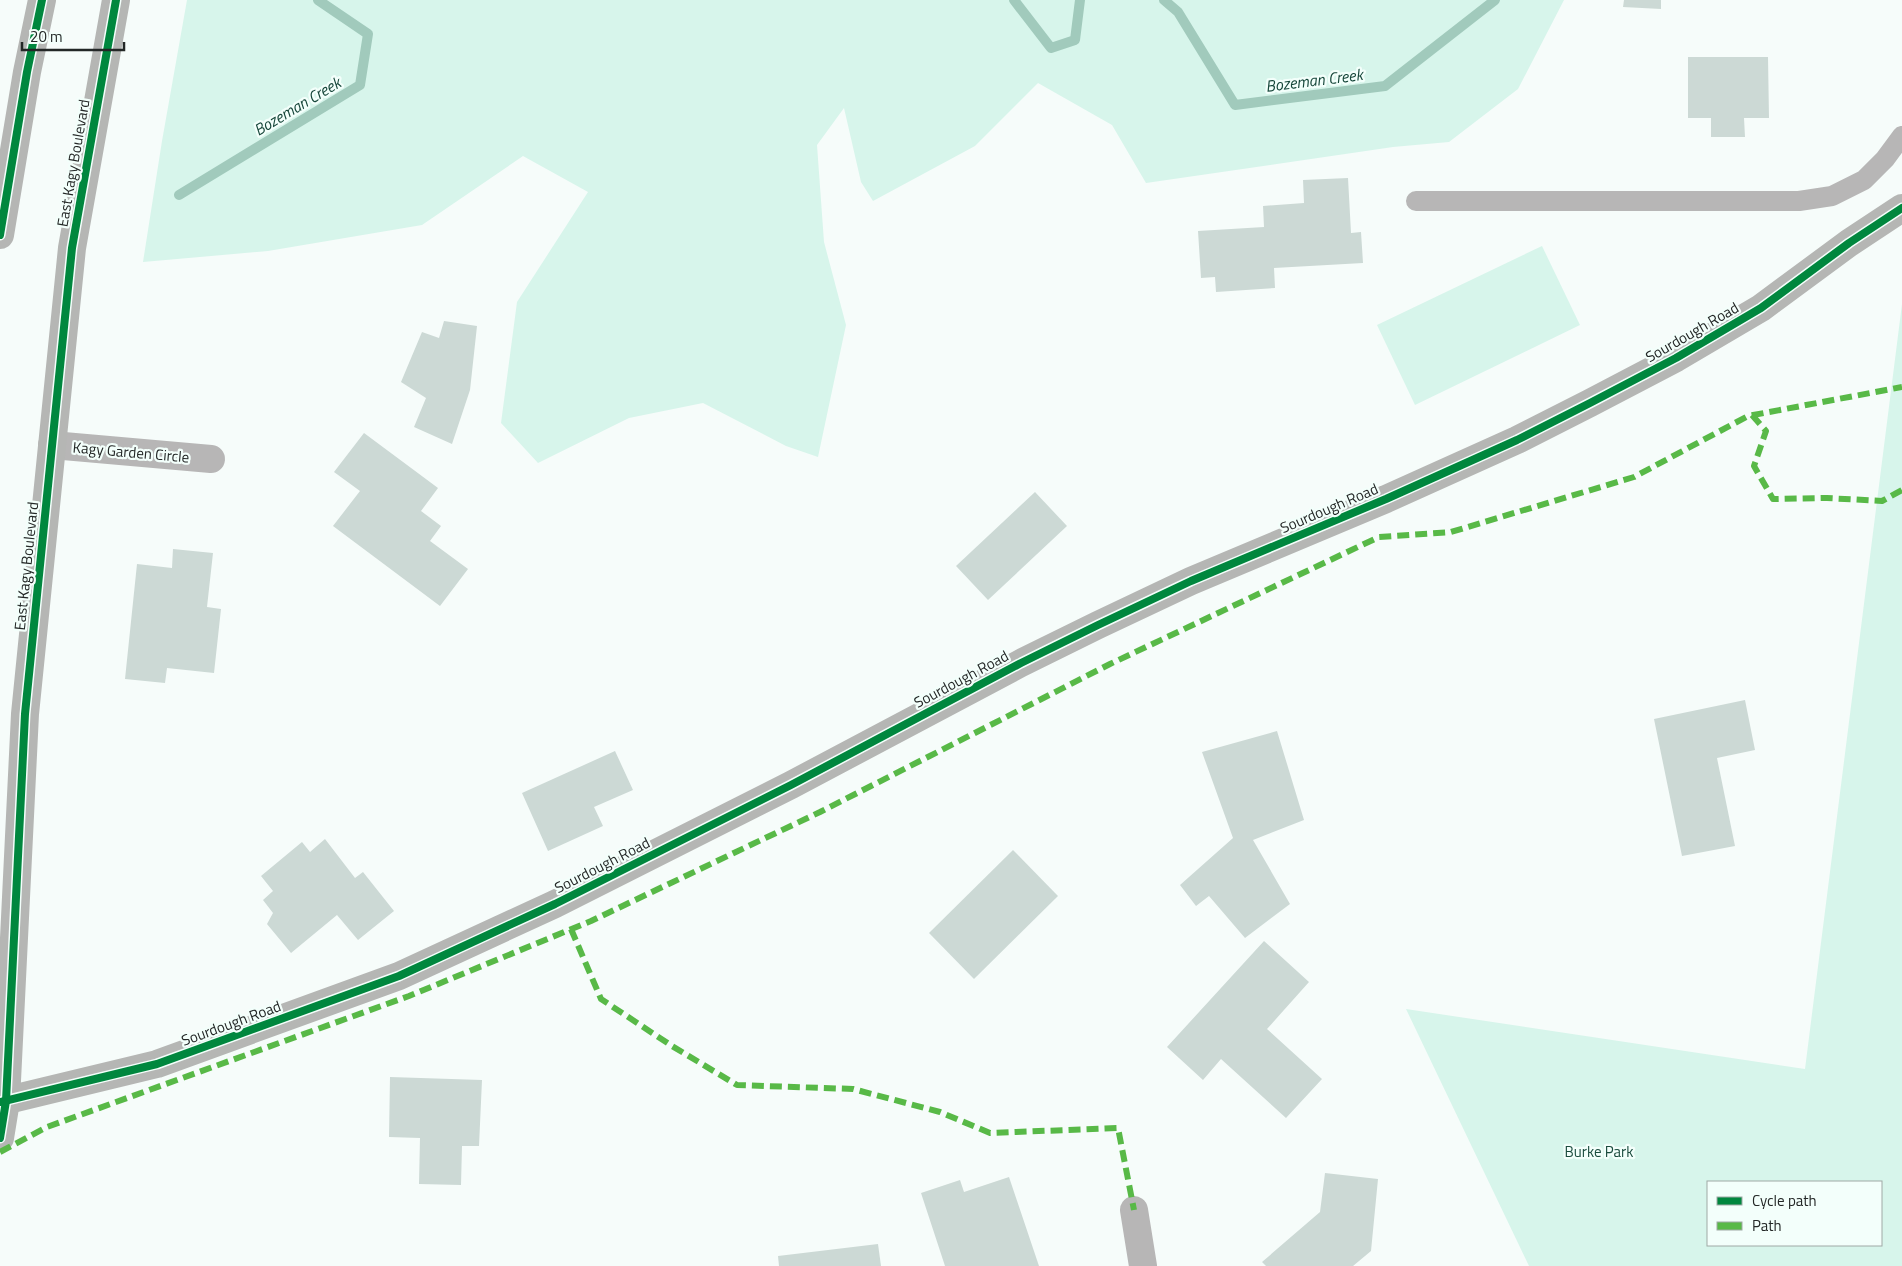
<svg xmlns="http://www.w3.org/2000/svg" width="1902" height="1266" font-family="'Titillium Web',sans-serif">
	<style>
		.green { fill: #d7f5eb; fill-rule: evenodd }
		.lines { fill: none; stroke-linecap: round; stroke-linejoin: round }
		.stream { stroke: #a1cabc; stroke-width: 10 }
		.building { fill: #ccd9d5 }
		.lane { stroke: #b7b6b6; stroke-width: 20 }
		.street { stroke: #b7b6b6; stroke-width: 28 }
		.secondary { stroke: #b5b6b4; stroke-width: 28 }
		.quiet { stroke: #58b947; stroke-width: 6; stroke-dasharray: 12 6; stroke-linecap: butt }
		.cycleway-casing { stroke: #f3fffb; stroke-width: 11 }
		.cycleway { stroke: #00873e; stroke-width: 8 }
		.labels { text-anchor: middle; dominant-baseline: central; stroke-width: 4.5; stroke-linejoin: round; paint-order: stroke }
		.street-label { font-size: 15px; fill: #232726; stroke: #f3fffb }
		.park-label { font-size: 15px; fill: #1b4c3e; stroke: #f3fffb }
		.water-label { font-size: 16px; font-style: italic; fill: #154639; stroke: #f3fffb }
	</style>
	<rect width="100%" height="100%" fill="#f6fcfa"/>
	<g class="green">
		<path d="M187,0H1564L1518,89L1449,142L1393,147L1146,183L1112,125L1038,83L975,146L873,201L861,182L844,108L817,145L824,242L846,325L818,457L786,446L703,403L629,418L538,463L501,423L517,302L588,192L523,156L422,225L268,251L143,262L162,141Z"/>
		<path d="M1542,246L1580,325L1415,405L1377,325Z"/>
		<path d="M1902,304V1266H1529L1406,1009L1805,1069ZM1708,1182H1881V1245H1708Z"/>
	</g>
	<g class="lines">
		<g class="stream">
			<path d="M1014,0L1051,48L1075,40L1080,0"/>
			<path d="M1164,0L1178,12L1235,105L1385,86L1495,0"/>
			<path d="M179,195L360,85L368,34L318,0"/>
		</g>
	</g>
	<g class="building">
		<path d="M1624,0H1661V9L1623,7Z"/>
		<path d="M1688,57H1768L1769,118H1744L1745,137H1711V118H1688Z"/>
		<path d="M1348,178L1351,233L1361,232L1363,263L1274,268L1275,288L1216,292L1215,277L1201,278L1198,231L1264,227L1263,206L1304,203L1303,180Z"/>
		<path d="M444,321L477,326L470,390L452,444L414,427L426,398L401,382L422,332L439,338Z"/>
		<path d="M364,433L438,488L421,511L441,526L430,541L468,569L440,606L333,526L360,491L334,472Z"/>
		<path d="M1035,492L1067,526L988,600L956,566Z"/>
		<path d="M173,549L213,553L207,607L221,609L214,673L167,668L165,683L125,679L137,564L172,568Z"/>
		<path d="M1745,700L1755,750L1717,758L1735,846L1682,856L1654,719Z"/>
		<path d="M1277,731L1304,820L1253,840L1290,904L1245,938L1209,896L1196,906L1180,885L1233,838L1202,752Z"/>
		<path d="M615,751L633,790L594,807L603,826L548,851L522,793Z"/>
		<path d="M325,839L355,878L363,872L394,911L358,940L337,915L291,953L267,924L273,913L263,900L273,891L261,876L302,842L310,852Z"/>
		<path d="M1013,850L1058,896L974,979L929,933Z"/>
		<path d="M1264,941L1309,982L1267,1029L1322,1079L1286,1118L1221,1059L1203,1080L1167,1047Z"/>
		<path d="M390,1077L482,1080L479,1146H462L461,1185L419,1184L420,1138L389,1137Z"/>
		<path d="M1325,1173L1378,1179L1371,1251L1353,1266H1266L1262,1262L1320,1212Z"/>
		<path d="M1009,1177L1039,1266H945L921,1193L960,1180L964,1192Z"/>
		<path d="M878,1244L881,1266H779L778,1256Z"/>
	</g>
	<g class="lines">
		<path class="lane" d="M1416,201H1799L1832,196L1864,180L1885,159L1902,136"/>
		<g class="street">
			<path d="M52,445L211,459"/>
			<path d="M1134,1210L1143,1266"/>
		</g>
		<g class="secondary">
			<path d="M0,235L27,72L42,0"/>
			<path d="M0,1102L157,1064L399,976L555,904L791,785L1021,663L1098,625L1191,581L1386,499L1517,440L1590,403L1676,358L1761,308L1849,243L1902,208"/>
			<path d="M0,1138L6,1101L25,714L72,248L116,0"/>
		</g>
		<g class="quiet">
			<path d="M1752,415L1766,431L1754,466L1773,499L1827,498L1882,501L1902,490"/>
			<path d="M571,929L601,999L672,1046L737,1085L853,1089L940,1112L990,1133L1118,1128L1134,1210"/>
			<path d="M0,1152L47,1127L409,996L591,921L820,812L1110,664L1379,537L1451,532L1634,477L1748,416L1902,387"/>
		</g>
		<defs>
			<g id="cycleway">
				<path d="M0,235L27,72L42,0"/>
				<path d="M0,1102L157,1064L399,976L555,904L791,785L1021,663L1098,625L1191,581L1386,499L1517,440L1590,403L1676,358L1761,308L1849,243L1902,208"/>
				<path d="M0,1138L6,1101L25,714L72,248L116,0"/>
			</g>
		</defs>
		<use href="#cycleway" class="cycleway-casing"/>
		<use href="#cycleway" class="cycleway"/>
	</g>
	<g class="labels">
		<g class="street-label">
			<text transform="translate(73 163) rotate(-80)">East Kagy Boulevard</text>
			<text transform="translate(1692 332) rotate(-30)">Sourdough Road</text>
			<text transform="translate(131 452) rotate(5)">Kagy Garden Circle</text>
			<text transform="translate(1329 508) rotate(-23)">Sourdough Road</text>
			<text transform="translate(26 566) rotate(-84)">East Kagy Boulevard</text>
			<text transform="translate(961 679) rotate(-28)">Sourdough Road</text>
			<text transform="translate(602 865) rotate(-27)">Sourdough Road</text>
			<text transform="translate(231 1023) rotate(-20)">Sourdough Road</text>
		</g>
		<g class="park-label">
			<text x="1599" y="1151">Burke Park</text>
		</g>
		<g class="water-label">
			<text transform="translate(1314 80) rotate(-7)">Bozeman Creek</text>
			<text transform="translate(297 106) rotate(-31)">Bozeman Creek</text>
		</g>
	</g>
	<rect x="1707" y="1181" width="175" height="65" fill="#f3fffb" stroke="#a0a9a6"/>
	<rect x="1717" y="1197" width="25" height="8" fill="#00873e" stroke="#a0a9a6"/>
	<text x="1752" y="1206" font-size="15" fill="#232726">Cycle path</text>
	<rect x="1717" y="1222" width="25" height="8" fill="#58b947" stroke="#a0a9a6"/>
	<text x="1752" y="1231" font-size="15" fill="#232726">Path</text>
	<path d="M22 42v8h102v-8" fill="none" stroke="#232726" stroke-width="2.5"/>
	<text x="30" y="42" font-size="15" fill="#232726" stroke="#f3fffb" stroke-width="4" paint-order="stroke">20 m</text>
</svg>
